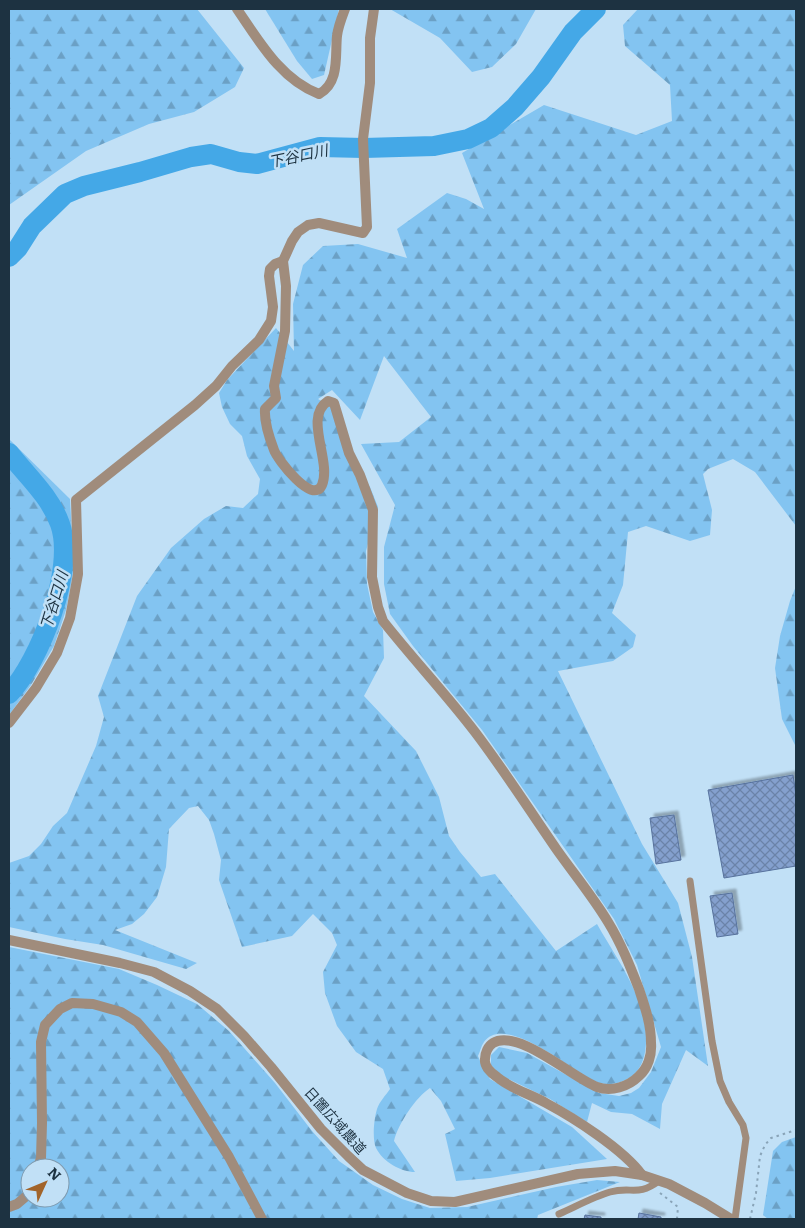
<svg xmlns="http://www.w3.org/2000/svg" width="805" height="1228" font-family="Literata,'Noto Sans JP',serif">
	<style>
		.forest { fill: url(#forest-firs); fill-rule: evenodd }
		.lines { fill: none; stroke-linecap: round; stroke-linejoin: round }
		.river { stroke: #44a8e7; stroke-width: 20 }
		.building { fill: url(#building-cross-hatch); stroke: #57729d; filter: url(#shadow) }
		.path { stroke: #89a4b8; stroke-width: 2; stroke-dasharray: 2.5 4; stroke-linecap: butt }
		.service { stroke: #a08c7c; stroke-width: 7 }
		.minor { stroke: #a08c7c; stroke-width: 10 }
		.tertiary { stroke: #a08c7c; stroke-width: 10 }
		.labels { text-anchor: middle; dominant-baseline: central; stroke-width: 5; stroke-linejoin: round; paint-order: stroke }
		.street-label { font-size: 14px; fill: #1d3241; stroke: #c1e0f6 }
		.water-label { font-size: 15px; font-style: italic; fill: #1d3241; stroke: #c1e0f6 }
	</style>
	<defs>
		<pattern id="forest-firs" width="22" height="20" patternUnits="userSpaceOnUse" patternTransform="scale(1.25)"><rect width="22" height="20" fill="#83c4f1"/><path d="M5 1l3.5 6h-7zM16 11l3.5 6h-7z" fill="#6ba0c5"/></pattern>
		<pattern id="building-cross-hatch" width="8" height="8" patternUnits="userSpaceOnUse" patternTransform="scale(1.25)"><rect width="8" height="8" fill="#84a0ce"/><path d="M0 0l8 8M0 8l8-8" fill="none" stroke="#6b83a9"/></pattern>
		<filter id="shadow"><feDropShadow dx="4" dy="-4" stdDeviation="1" flood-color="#0004"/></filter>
	</defs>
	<rect width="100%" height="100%" fill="#c1e0f6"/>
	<g class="forest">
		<path d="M9,9H197L244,68L235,87L194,112L149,124L86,151L9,205Z"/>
		<path d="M265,9H339L324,75L312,79L297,61Z"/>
		<path d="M390,9H536L516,44L492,67L472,72L440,38Z"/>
		<path d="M638,9H796V526L755,472L733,459L708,469L703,474L712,510L710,535L690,541L646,526L628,532L623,585L612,613L636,635L633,647L613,661L558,671L642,844L678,903L692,957L708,1066L686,1050L662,1104L660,1129L632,1114L611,1112L592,1103L587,1122L550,1099L500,1075L491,1065V1055L499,1047L527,1053L599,1093L619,1096L631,1093L639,1088L651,1072L661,1047L637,965L614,919L482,730L413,646L390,614L384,584V547L395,505L361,444L399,442L431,417L384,356L360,420L332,390L318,399L333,408L346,451L370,487L378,507L366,551L367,584L373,612L383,630L384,658L364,696L416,751L439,797L449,836L460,852L481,877L495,874L556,951L597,924C610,947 626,970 636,994C646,1016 654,1059 632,1076C622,1083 611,1086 599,1083C577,1076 506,1011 484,1042C481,1046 480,1052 478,1056L482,1066L490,1079L572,1127L607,1159L490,1178L456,1181L445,1134L455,1129L441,1101L430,1088C416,1097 398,1124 394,1141L415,1172C401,1172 383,1162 376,1148C372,1139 374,1119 377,1109C379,1102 386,1095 390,1089L383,1069L356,1052L337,1026L325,993L323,972L337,945L332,933L313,914L292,936L242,947L219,880L221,860L214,834L209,820L198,806L189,808L169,829L166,867L157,897L144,914L132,924L115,930L197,963L186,969L103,945L65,939L9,927V863L29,856L41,844L53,826L67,813L96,746L104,717L98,696L137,596L171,548L204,519L226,506L243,508L258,494L260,479L247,456L242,436L230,424L222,407L219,393L227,380L276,328L294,351L293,304L303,265L323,246L358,244L407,258L397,229L447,193L466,199L484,209L462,153L544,105L636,135L672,121L670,85L625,46L623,25Z"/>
		<path d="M9,439L70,499L74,569L66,610L54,646L31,685L9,715Z"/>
		<path d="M796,586V747L782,719L775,668L780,636L790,601Z"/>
		<path d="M9,947L119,969L157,985L197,1004L229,1031L275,1083L312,1131L339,1161L373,1185L402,1199L430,1208L467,1207L556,1187L597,1180L620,1182L538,1215L537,1219H9ZM30,1168H60V1198H30Z"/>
		<path d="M796,1137V1219H768L763,1215L773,1151L782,1142Z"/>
	</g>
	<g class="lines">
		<g class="river">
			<path d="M9,257L18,248L32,226L65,194L84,186L140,172L191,157L211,154L239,162L257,164L320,147L364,148L434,146L468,139L491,128L515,107L541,77L573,32L596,9"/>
			<path d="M9,453C27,476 50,496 60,524C76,568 40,661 9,694"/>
		</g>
	</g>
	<g class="building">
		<path d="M793,775L796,795V866L724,878L708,790Z"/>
		<path d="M674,815L681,860L656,864L650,818Z"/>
		<path d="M732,893L738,934L717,937L710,896Z"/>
		<path d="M639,1213L661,1217V1219H638Z"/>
		<path d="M585,1215L601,1217V1219H584Z"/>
	</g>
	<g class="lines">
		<g class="path">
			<path d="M660,1193L678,1207L677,1219"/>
			<path d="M750,1219L756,1193L760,1156L765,1145L771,1138L796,1130"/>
		</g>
		<g class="service">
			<path d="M690,881L712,1041L720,1081L729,1102L743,1125L746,1138L735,1219"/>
			<path d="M559,1214C575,1207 593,1197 610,1192C632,1186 637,1197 659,1181"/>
		</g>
		<g class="minor">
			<path d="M237,9C259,41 281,80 319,94C340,83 335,55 337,36C338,27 342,17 345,9"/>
			<path d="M374,9L370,38V83L363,139L367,227L363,233L319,223L308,225L298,232L292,241L283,261L286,286L285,331L274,386L276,398L265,409C264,422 269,437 274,450C277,459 313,506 322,485C332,461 303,417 328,401L334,403L349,453L360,475L373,510L372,577L378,607L383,621C413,659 446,694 475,732C504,770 530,811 557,850C574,874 593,897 608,922C621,943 630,966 639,989C645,1007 651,1024 651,1043C652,1055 648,1068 639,1076C628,1087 611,1092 597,1087C573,1078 518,1028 493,1043C488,1046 485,1053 485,1059C484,1066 491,1073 497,1077C511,1089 530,1094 546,1103C574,1118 623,1149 642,1175"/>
			<path d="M9,723L36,688L57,653L70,618L78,574L76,500L195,405L216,386L232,366L259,340L271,321L273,307L269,276L270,269L275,264L283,261"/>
			<path d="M38,1168L41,1158L42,1123L41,1042L45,1025L60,1009L72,1003L93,1004L121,1012L137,1022L164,1053L229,1157L262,1219"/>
			<path d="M9,1207L17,1204L30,1193"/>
		</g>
		<path class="tertiary" d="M9,940L120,963L154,972L190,991L217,1009L244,1036L271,1067L321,1129L348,1156L363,1170L407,1193L431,1201L455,1202L578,1174L615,1171L642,1175L669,1184L705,1203L731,1219"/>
	</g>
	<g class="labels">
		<g class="street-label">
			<text transform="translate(336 1120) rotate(48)">日置広域農道</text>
		</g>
		<g class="water-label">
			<text transform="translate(298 155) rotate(-12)">下谷口川</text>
			<text transform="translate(53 600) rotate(-73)">下谷口川</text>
		</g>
	</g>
	<rect width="805" height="1228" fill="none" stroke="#1d3241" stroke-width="20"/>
	<g transform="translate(45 1183) rotate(46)"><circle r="24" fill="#c1e0f6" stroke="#7f9aae"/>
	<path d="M0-4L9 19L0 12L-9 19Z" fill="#a2642a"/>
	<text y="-8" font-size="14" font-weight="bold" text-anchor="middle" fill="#1d3241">N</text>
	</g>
</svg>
